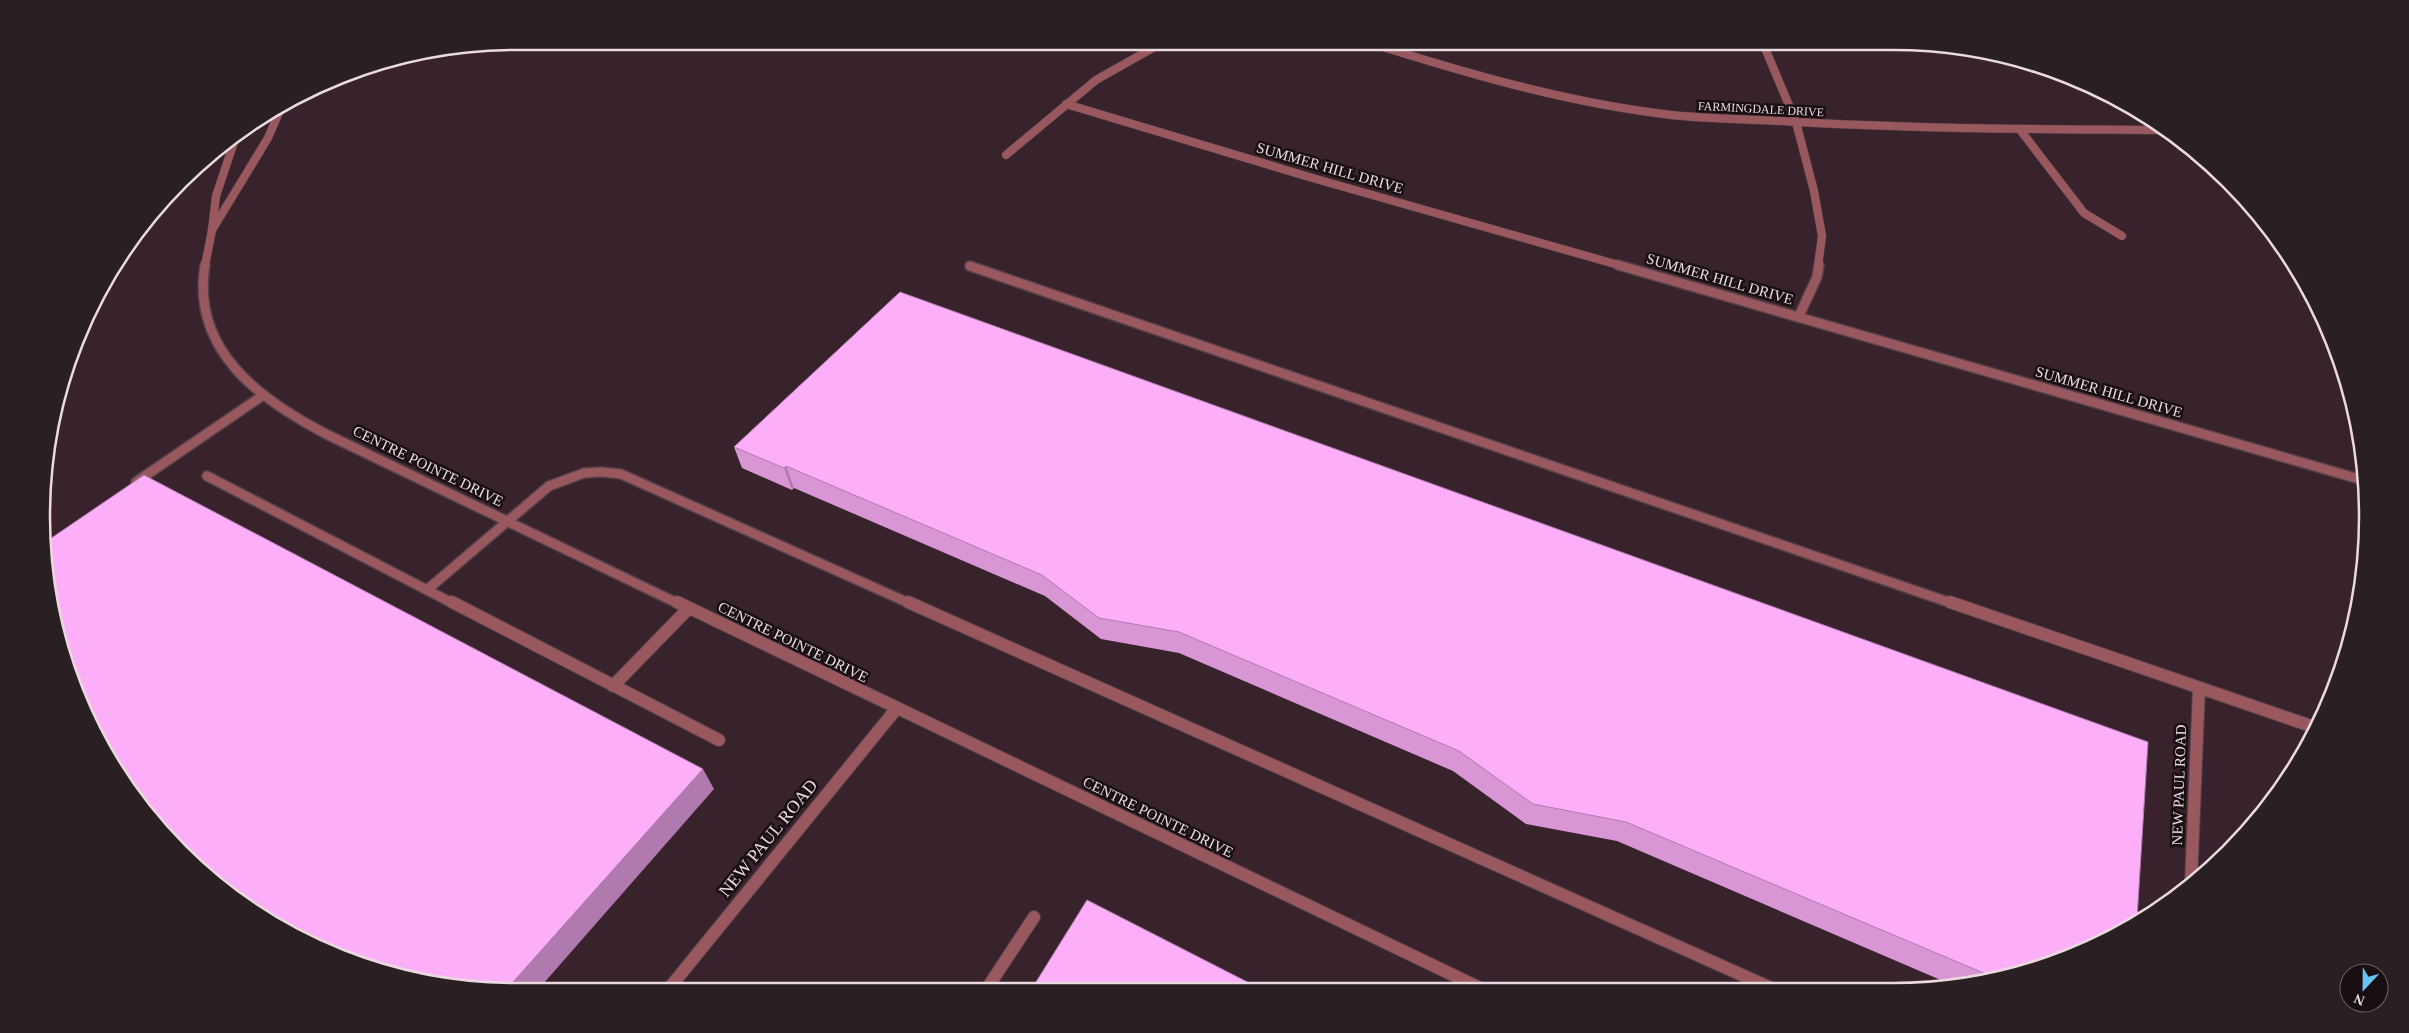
<svg xmlns="http://www.w3.org/2000/svg" width="2409" height="1033" font-family="Georgia,serif">
	<style>
		.lines { fill: none; stroke-linecap: round; stroke-linejoin: round }
		.service-far1-casing { stroke: #543f48; stroke-width: 12 }
		.service-casing { stroke: #543f48; stroke-width: 14 }
		.minor-far2-casing { stroke: #543f48; stroke-width: 9 }
		.minor-far1-casing { stroke: #543f48; stroke-width: 12 }
		.minor-casing { stroke: #543f48; stroke-width: 14 }
		.service-far1 { stroke: #98585d; stroke-width: 9 }
		.service { stroke: #98585d; stroke-width: 12 }
		.minor-far2 { stroke: #98585d; stroke-width: 8 }
		.minor-far1 { stroke: #98585d; stroke-width: 9 }
		.minor { stroke: #98585d; stroke-width: 12 }
		.wall { fill: #d996d5 }
		.shaded-wall { fill: #b07aae }
		.building { fill: #fcaff8; stroke: #b07aae }
		.labels { text-anchor: middle; dominant-baseline: central; stroke-width: 5; stroke-linejoin: round; paint-order: stroke }
		.far-street-label { font-size: 12px; fill: #eadae0; stroke: #190f13 }
		.street-label { font-size: 15px; fill: #eadae0; stroke: #190f13 }
		.near-street-label { font-size: 18px; fill: #eadae0; stroke: #190f13 }
		.rim { fill: none; stroke: #eadae0; stroke-width: 2.5 }
	</style>
	<rect width="100%" height="100%" fill="#38222b"/>
	<g class="lines">
		<defs>
			<g id="service-far1">
				<path d="M970,266L1954,604"/>
				<path d="M207,476L454,604"/>
				<path d="M136,482L262,396"/>
				<path d="M428,589L549,486L584,473L602,472L621,474L911,604"/>
			</g>
			<g id="service">
				<path d="M452,602L719,740"/>
				<path d="M908,602L1771,988"/>
				<path d="M1950,602L2314,727"/>
				<path d="M613,686L689,608"/>
				<path d="M2191,883L2199,688"/>
				<path d="M986,990L1034,917"/>
			</g>
			<g id="minor-far2">
				<path d="M1364,41C1465,73 1567,103 1672,115C1709,119 1746,119 1782,121C1910,129 2037,129 2165,130"/>
				<path d="M1762,41L1796,122L1814,191L1822,236L1818,266"/>
				<path d="M1066,104L1316,179L1622,266"/>
				<path d="M2021,131L2084,213L2122,236"/>
				<path d="M236,136L216,196L212,230L268,138L283,103"/>
				<path d="M1006,155L1096,80L1165,41"/>
				<path d="M205,266L212,230"/>
			</g>
			<g id="minor-far1">
				<path d="M205,265C191,350 259,399 326,434L679,604"/>
				<path d="M1618,265L2366,481"/>
				<path d="M1799,316L1817,277L1819,265"/>
			</g>
			<g id="minor">
				<path d="M677,602L1482,989"/>
				<path d="M667,991L897,708"/>
			</g>
		</defs>
		<use href="#service-far1" class="service-far1-casing"/>
		<use href="#service" class="service-casing"/>
		<use href="#minor-far2" class="minor-far2-casing"/>
		<use href="#minor-far1" class="minor-far1-casing"/>
		<use href="#minor" class="minor-casing"/>
		<use href="#service-far1" class="service-far1"/>
		<use href="#service" class="service"/>
		<use href="#minor-far2" class="minor-far2"/>
		<use href="#minor-far1" class="minor-far1"/>
		<use href="#minor" class="minor"/>
	</g>
	<path class="wall" d="M900,292L2075,955L1957,987L1617,841L1526,824L1453,771L1179,653L1101,639L1045,596L794,488L792,490L742,468L734,447Z"/>
	<g class="shaded-wall">
		<path d="M786,466L794,488L792,490L784,468Z"/>
		<path d="M703,769L714,789L536,992H516L506,990Z"/>
	</g>
	<g class="building">
		<path d="M900,292L2148,742L2137,919L2075,955L1993,977L1626,822L1533,804L1459,751L1179,632L1099,618L1042,575L786,466L784,468L734,447Z"/>
		<path d="M144,475L703,769L506,990L363,966L227,893L159,830L105,754L50,609L44,543Z"/>
		<path d="M1087,900L1263,990H1031Z"/>
	</g>
	<g class="labels">
		<g class="far-street-label">
			<text transform="translate(1761 109) rotate(3)">FARMINGDALE DRIVE</text>
		</g>
		<g class="street-label">
			<text transform="translate(1330 168) rotate(16)">SUMMER HILL DRIVE</text>
			<text transform="translate(1720 279) rotate(16)">SUMMER HILL DRIVE</text>
			<text transform="translate(2109 392) rotate(16)">SUMMER HILL DRIVE</text>
			<text transform="translate(428 466) rotate(26)">CENTRE POINTE DRIVE</text>
			<text transform="translate(793 642) rotate(26)">CENTRE POINTE DRIVE</text>
			<text transform="translate(2179 785) rotate(-88)">NEW PAUL ROAD</text>
			<text transform="translate(1158 817) rotate(26)">CENTRE POINTE DRIVE</text>
		</g>
		<g class="near-street-label">
			<text transform="translate(768 838) rotate(-51)">NEW PAUL ROAD</text>
		</g>
	</g>
	<path d="M0 0H2409V1033H0ZM516 50H1893A466 466 0 0 1 2359 516V517A466 466 0 0 1 1893 983H516A466 466 0 0 1 50 517V516A466 466 0 0 1 516 50Z" fill="#2a1f23" fill-rule="evenodd"/>
	<path class="rim" d="M516 50H1893A466 466 0 0 1 2359 516V517A466 466 0 0 1 1893 983H516A466 466 0 0 1 50 517V516A466 466 0 0 1 516 50Z"/>
	<g transform="translate(2364 988) rotate(202)"><circle r="24" fill="#190f13" stroke="#6d6065"/>
	<path d="M0-4L9 19L0 12L-9 19Z" fill="#6ac3f1"/>
	<text y="-8" font-size="14" font-weight="bold" text-anchor="middle" fill="#eadae0">N</text>
	</g>
</svg>
